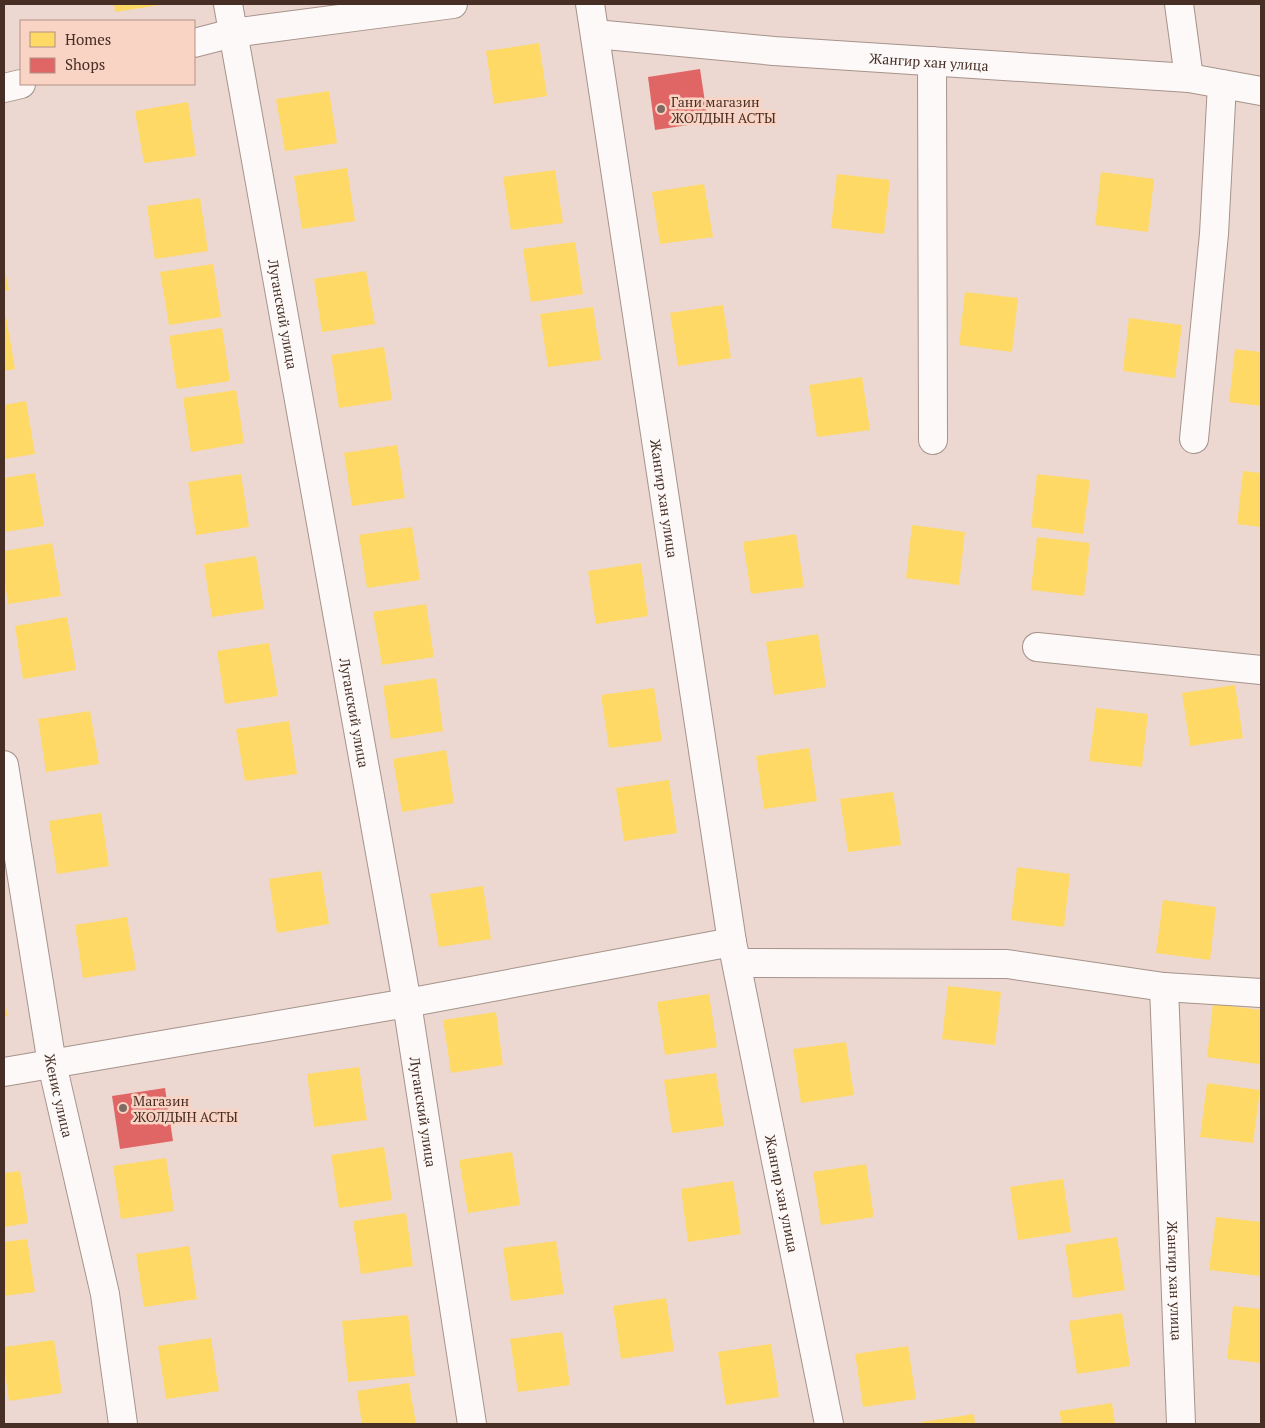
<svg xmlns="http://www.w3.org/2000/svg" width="1265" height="1428" font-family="'PT Serif',serif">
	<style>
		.homes { fill: #ffd966 }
		.shops { fill: #e06666 }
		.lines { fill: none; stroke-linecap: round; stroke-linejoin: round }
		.minor-casing { stroke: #a6938b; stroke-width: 30 }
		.minor { stroke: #fcf9f8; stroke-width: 28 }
		.poi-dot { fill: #816a61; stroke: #f9d3c3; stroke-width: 2 }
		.labels { text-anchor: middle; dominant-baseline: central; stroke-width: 5; stroke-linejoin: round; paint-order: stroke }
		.street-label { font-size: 14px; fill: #472f25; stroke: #f9d3c3 }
		.poi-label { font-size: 14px; fill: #472f25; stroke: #f9d3c3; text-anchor: start }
	</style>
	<rect width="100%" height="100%" fill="#ecd8d0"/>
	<g class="homes">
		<path d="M114,4H160V5L115,12Z"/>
		<path d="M539,43L547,96L494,104L486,51Z"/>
		<path d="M329,91L337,143L285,151L276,99Z"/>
		<path d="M188,102L196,156L144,163L135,111Z"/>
		<path d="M347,168L355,221L302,229L294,176Z"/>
		<path d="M555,170L563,223L511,230L503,177Z"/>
		<path d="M1101,172L1154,179L1148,232L1095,225Z"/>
		<path d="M837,174L890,180L884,234L831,228Z"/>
		<path d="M704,184L713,237L660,244L652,192Z"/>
		<path d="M200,198L208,251L155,259L147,206Z"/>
		<path d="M575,242L583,294L531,302L523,249Z"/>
		<path d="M213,264L221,317L169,325L160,272Z"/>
		<path d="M4,266L9,290L4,291Z"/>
		<path d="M366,271L375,324L322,332L314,279Z"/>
		<path d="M965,292L1018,298L1012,352L959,345Z"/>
		<path d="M723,305L731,358L678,366L670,313Z"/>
		<path d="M593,307L601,360L548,367L540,314Z"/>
		<path d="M6,316L15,369L4,371V317Z"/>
		<path d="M1129,318L1182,325L1175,378L1123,371Z"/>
		<path d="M222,328L230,381L177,389L169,336Z"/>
		<path d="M384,347L392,400L339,408L331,355Z"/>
		<path d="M1235,349L1261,352V406L1229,402Z"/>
		<path d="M862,377L870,430L817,437L809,385Z"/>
		<path d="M236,390L244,443L191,452L183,398Z"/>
		<path d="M26,401L35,454L4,459V405Z"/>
		<path d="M397,445L405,498L352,506L344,453Z"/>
		<path d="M1243,471L1261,473V527L1237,524Z"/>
		<path d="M35,473L44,526L4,532V478Z"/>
		<path d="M241,474L249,527L196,535L188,482Z"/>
		<path d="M1037,474L1090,480L1083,534L1031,527Z"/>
		<path d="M912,525L965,532L959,585L906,578Z"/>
		<path d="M412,527L420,580L367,588L359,535Z"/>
		<path d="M796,534L804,587L751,594L743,542Z"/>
		<path d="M1037,537L1090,543L1084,596L1031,590Z"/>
		<path d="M52,543L61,596L8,604L4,577V551Z"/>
		<path d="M256,556L264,609L212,617L204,564Z"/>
		<path d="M641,563L648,616L596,624L588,571Z"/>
		<path d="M426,604L434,657L382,665L373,612Z"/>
		<path d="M67,617L76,670L23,679L15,626Z"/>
		<path d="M818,634L826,687L774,695L766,642Z"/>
		<path d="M269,643L278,696L225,704L217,651Z"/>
		<path d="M436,678L443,731L391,739L383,686Z"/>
		<path d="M1235,685L1243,738L1190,746L1182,693Z"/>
		<path d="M654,688L662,741L609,748L601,695Z"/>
		<path d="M1096,708L1148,714L1142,767L1089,761Z"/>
		<path d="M90,711L99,764L46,772L38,719Z"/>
		<path d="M289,721L297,774L245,781L236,729Z"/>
		<path d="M809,748L817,801L764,809L756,756Z"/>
		<path d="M446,750L454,803L402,812L393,759Z"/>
		<path d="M669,780L677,833L624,841L616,788Z"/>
		<path d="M893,792L901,845L848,852L840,799Z"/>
		<path d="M101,813L109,866L57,874L49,821Z"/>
		<path d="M1017,867L1070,874L1064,927L1011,920Z"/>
		<path d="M321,871L329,924L277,933L269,879Z"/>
		<path d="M483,886L491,939L439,947L430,894Z"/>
		<path d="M1163,900L1216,907L1210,960L1156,953Z"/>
		<path d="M127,917L136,970L83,978L75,925Z"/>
		<path d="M948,986L1001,992L995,1045L942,1039Z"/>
		<path d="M709,994L717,1047L665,1055L657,1002Z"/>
		<path d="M4,999L8,1016H4Z"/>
		<path d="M1213,1004L1261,1010V1047L1259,1064L1207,1057Z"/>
		<path d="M496,1012L503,1065L451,1073L443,1020Z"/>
		<path d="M846,1042L854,1095L801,1103L793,1049Z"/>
		<path d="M359,1067L367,1120L314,1127L307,1074Z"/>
		<path d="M716,1073L724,1126L672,1133L664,1080Z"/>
		<path d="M1207,1083L1260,1090L1253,1143L1200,1137Z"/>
		<path d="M384,1147L392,1200L339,1208L331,1155Z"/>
		<path d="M512,1152L520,1205L468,1213L459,1160Z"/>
		<path d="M166,1158L174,1211L121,1219L113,1166Z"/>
		<path d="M866,1164L874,1217L821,1225L813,1172Z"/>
		<path d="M20,1171L28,1223L4,1227V1173Z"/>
		<path d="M1063,1179L1071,1232L1018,1240L1010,1187Z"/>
		<path d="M733,1181L741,1234L688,1242L681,1189Z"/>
		<path d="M406,1213L413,1266L361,1274L353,1221Z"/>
		<path d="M1216,1217L1261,1222V1276L1209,1270Z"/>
		<path d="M1117,1237L1125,1290L1073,1298L1065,1245Z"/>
		<path d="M27,1239L35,1292L4,1296V1242Z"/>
		<path d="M556,1241L564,1294L511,1301L503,1248Z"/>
		<path d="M189,1246L197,1299L144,1307L136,1254Z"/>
		<path d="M666,1298L674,1351L621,1359L613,1306Z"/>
		<path d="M1233,1306L1261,1309V1363L1227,1359Z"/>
		<path d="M1122,1313L1130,1366L1077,1374L1069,1321Z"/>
		<path d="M408,1315L415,1376L348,1382L342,1321Z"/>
		<path d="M562,1332L570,1385L518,1392L510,1339Z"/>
		<path d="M211,1338L219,1391L166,1399L158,1346Z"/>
		<path d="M54,1340L62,1393L9,1401L4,1365V1347Z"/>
		<path d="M771,1344L779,1397L726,1405L718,1352Z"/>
		<path d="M908,1346L916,1399L863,1407L855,1354Z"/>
		<path d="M409,1383L416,1424H362L357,1391Z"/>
		<path d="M1112,1403L1115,1424H1062L1059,1411Z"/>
		<path d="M974,1414L975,1424H922L921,1422Z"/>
	</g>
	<g class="shops">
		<path d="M700,69L708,122L655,130L648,77Z"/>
		<path d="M165,1088L173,1141L120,1149L112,1096Z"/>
	</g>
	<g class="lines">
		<defs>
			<g id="minor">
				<path id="s1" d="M228,4L407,1003L472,1424"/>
				<path id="s2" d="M590,4L732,942L829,1424"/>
				<path d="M1179,4L1189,78"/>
				<path id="s3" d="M595,34L774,51L1189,78L1261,91"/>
				<path d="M194,43L233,33L453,4"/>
				<path d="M932,61L933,440"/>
				<path d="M4,88L21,84"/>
				<path d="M1194,439L1214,234L1222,84"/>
				<path d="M1037,647L1261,670"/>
				<path id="s4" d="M4,765L52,1064L105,1294L123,1424"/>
				<path d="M737,963L1007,964L1164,987L1261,993"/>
				<path id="s5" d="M1164,987L1181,1424"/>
				<path d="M4,1072L407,1003L732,942"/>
			</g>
		</defs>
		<use href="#minor" class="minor-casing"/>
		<use href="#minor" class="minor"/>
	</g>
	<g class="poi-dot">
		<circle cx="661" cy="109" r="5"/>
		<circle cx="123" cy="1108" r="5"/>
	</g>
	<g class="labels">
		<g class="street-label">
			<text stroke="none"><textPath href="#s3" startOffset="335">Жангир хан улица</textPath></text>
			<text stroke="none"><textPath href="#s1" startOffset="315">Луганский улица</textPath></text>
			<text stroke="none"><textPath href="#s2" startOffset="500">Жангир хан улица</textPath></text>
			<text stroke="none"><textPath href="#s1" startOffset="720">Луганский улица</textPath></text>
			<text stroke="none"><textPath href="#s4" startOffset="335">Женис улица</textPath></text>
			<text stroke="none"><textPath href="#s1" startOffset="1125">Луганский улица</textPath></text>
			<text stroke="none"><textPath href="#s2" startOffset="1205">Жангир хан улица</textPath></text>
			<text stroke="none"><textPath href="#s5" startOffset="294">Жангир хан улица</textPath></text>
		</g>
		<g class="poi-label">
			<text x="671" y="101">Гани магазин<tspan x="671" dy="16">ЖОЛДЫН АСТЫ</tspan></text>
			<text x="133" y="1100">Магазин<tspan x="133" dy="16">ЖОЛДЫН АСТЫ</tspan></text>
		</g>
	</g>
	<rect width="1265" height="1428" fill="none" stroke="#472f25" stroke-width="10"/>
	<rect x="20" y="20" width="175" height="65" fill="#f9d3c3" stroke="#b29184"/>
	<rect x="30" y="32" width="25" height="15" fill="#ffd966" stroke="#b29184"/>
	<text x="65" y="45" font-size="15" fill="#472f25">Homes</text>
	<rect x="30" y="58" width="25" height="15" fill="#e06666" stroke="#b29184"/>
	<text x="65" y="70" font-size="15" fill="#472f25">Shops</text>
</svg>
